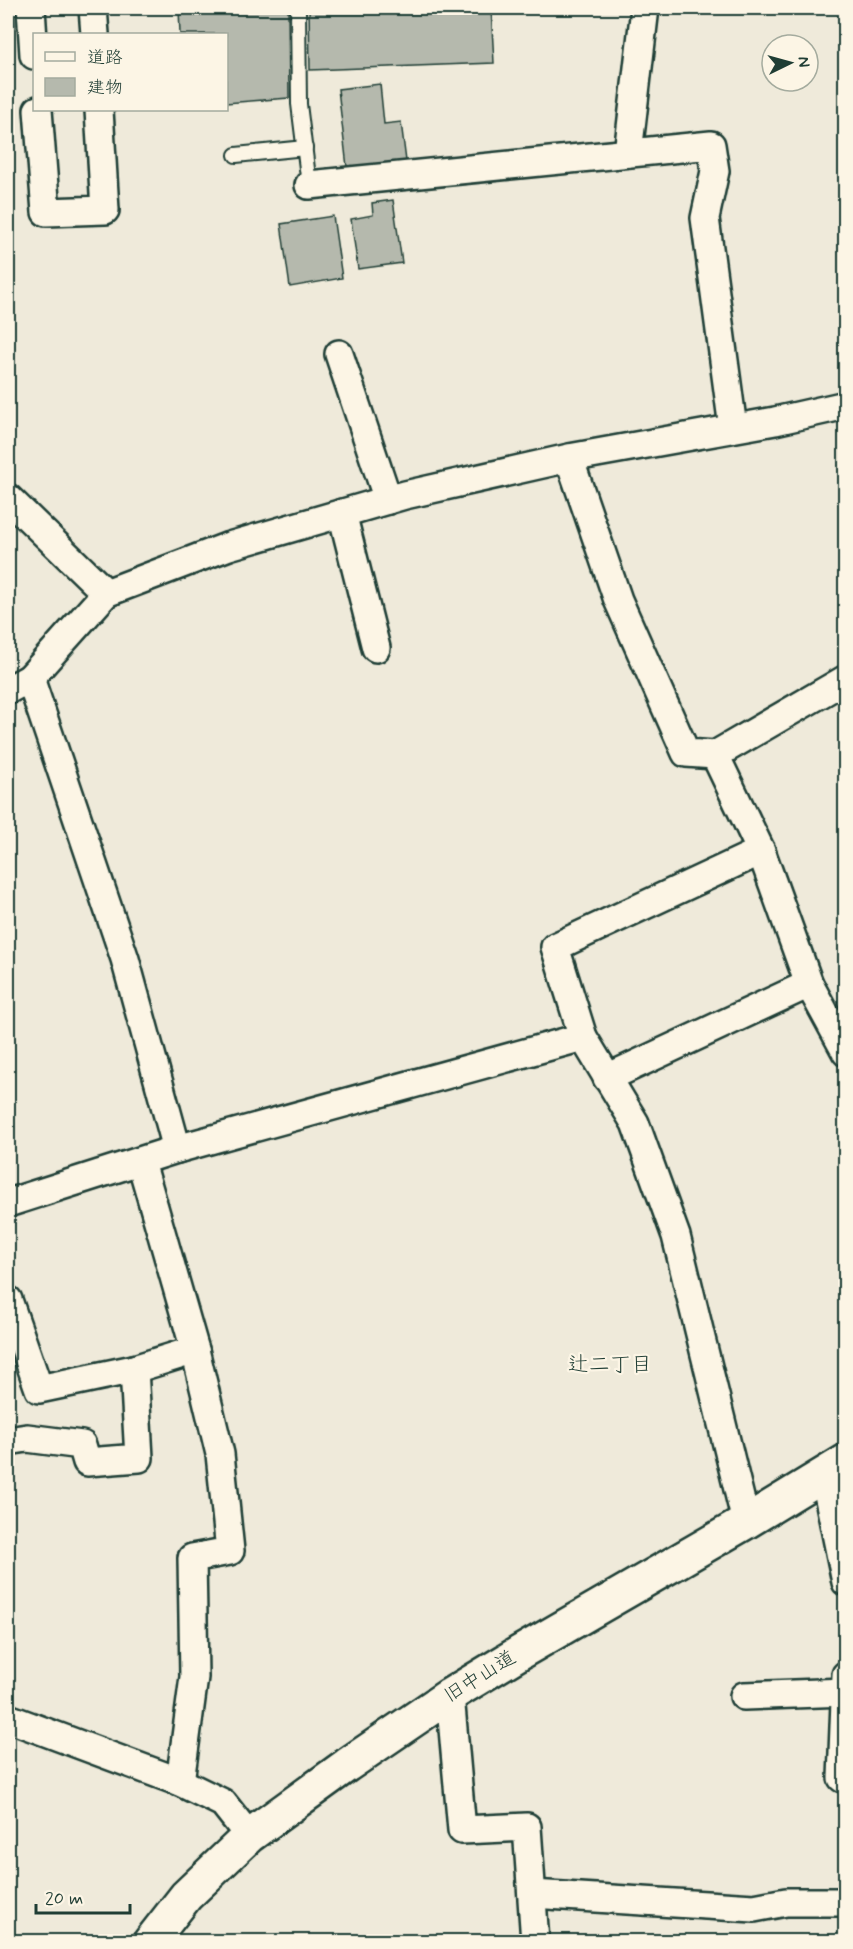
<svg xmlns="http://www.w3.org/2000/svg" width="853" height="1949" font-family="Mynerve,'Klee One',sans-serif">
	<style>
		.building { fill: #b5b9ad; stroke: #1f3d34; stroke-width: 1.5 }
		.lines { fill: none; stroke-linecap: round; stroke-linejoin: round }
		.service-casing { stroke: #1f3d34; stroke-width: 18 }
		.minor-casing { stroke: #1f3d34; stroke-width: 32 }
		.tertiary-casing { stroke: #1f3d34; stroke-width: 38 }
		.service { stroke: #fcf5e5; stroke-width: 14 }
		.minor { stroke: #fcf5e5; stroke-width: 27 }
		.tertiary { stroke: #fcf5e5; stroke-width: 33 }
		.labels { text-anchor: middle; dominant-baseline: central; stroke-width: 4.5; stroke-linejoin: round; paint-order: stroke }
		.street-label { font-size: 20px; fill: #1f3d34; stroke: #fcf5e5 }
		.neighbourhood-label { font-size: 21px; fill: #1f3d34; stroke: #fcf5e5 }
	</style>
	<rect width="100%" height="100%" fill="#efeada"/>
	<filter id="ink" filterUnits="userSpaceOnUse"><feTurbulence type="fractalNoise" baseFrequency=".0167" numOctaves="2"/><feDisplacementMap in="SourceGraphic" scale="12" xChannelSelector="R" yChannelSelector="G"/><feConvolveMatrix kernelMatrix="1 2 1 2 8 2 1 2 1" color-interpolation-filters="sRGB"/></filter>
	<g filter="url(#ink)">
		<g class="building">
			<path d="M179,8H288L289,98L226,103V34H180Z"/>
			<path d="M309,8H491L494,63L310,70Z"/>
			<path d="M380,84L384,124L401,122L406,161L347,167L338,89Z"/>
			<path d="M393,200L402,263L358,269L351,219L373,215L372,203Z"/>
			<path d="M333,216L342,278L290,287L281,224Z"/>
		</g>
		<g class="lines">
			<defs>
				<g id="service">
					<path d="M298,8L299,104L309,185"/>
					<path d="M236,155L305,148"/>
				</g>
				<g id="minor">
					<path d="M31,8L34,55"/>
					<path d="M93,8L95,34"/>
					<path d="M38,110L46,212L105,210L99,110"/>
					<path d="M628,153L645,8"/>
					<path d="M309,185L711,145L715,171L705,218L733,428"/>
					<path d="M339,354L388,500"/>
					<path d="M569,458L618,600L686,753L715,755L846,679"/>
					<path d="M8,498L106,593"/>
					<path d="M342,513L376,648"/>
					<path d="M30,678L125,959L177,1149"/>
					<path d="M8,690L30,678L106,593L229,546L405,495L569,458L775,421L846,405"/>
					<path d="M715,755L761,851L809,984L846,1052"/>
					<path d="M607,1078L809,984"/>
					<path d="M141,1162L195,1350L220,1454L230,1551L192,1558L194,1677L180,1782"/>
					<path d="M8,1203L177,1149L583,1037"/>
					<path d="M8,1300L39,1389L134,1369L195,1350"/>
					<path d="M8,1441L27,1438L82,1445L87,1462L139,1458L134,1369"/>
					<path d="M824,1474L846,1582"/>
					<path d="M746,1522L676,1236L635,1123L583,1037L555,947L761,851"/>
					<path d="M450,1695L462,1830L527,1827L535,1942"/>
					<path d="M744,1696L845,1692"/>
					<path d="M8,1718L180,1782L223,1803L249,1836"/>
					<path d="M842,1778L846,1675"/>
					<path d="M532,1894L754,1908L786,1902H846"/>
				</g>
				<path id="tertiary" d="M150,1942L186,1896L249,1836L347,1765L450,1695L519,1653L746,1522L846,1461"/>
			</defs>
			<use href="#service" class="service-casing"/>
			<use href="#minor" class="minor-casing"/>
			<use href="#tertiary" class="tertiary-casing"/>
			<use href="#service" class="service"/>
			<use href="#minor" class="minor"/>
			<use href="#tertiary" class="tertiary"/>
		</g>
	</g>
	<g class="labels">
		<g class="street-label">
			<text transform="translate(480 1677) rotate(-32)">旧中山道</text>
		</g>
		<g class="neighbourhood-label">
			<text x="610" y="1365">辻二丁目</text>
		</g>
	</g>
	<rect width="853" height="1949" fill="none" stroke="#fcf5e5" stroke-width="30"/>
	<rect x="15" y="15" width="823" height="1919" fill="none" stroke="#1f3d34" stroke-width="2" filter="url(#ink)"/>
	<rect x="33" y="33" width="195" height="78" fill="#fcf5e5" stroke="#a4ab9e" stroke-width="1.5"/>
	<rect x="45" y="52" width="30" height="9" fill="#fcf5e5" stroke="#a4ab9e" stroke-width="1.5"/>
	<text x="87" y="63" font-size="18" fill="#1f3d34">道路</text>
	<rect x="45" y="78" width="30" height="18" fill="#b5b9ad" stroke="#a4ab9e" stroke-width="1.5"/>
	<text x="87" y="93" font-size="18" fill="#1f3d34">建物</text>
	<g transform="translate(790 63) rotate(85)"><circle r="28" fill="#fcf5e5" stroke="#a4ab9e" stroke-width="1.5"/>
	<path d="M0-4.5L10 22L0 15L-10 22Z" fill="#1f3d34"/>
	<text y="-9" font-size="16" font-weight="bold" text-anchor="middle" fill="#1f3d34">N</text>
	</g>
	<path d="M36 1904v9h94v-9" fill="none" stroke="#1f3d34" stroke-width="3"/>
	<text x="45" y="1904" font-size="18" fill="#1f3d34" stroke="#fcf5e5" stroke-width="4.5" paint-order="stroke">20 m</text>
</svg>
